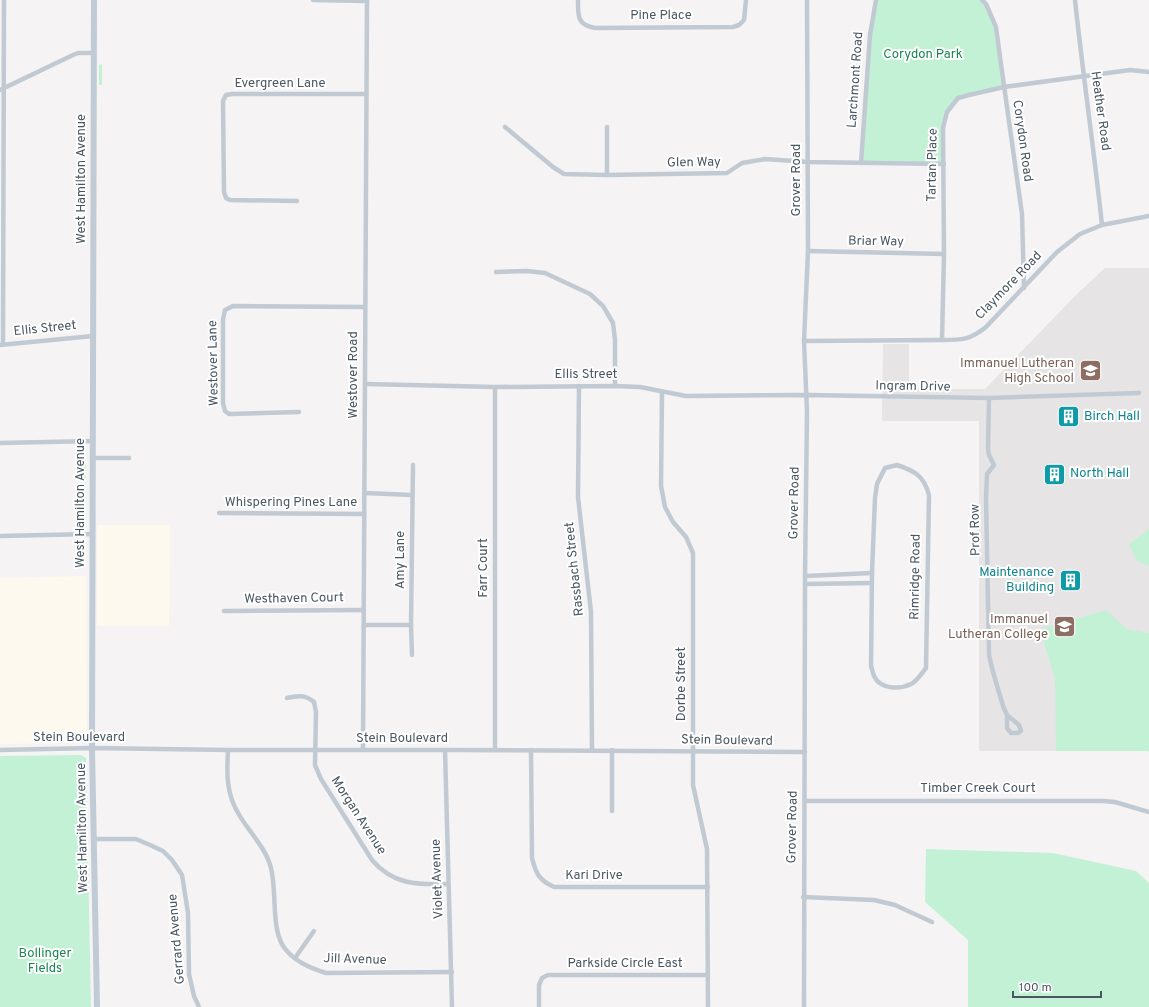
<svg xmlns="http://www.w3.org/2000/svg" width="1149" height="1007" font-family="Overpass,sans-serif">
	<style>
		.commercial { fill: #fdf9ef }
		.education { fill: #e6e4e5 }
		.green { fill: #c3f1d5 }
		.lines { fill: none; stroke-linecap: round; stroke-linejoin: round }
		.street { stroke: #c1cad2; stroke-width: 4.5 }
		.secondary { stroke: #c1cbd6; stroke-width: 6 }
		.labels { text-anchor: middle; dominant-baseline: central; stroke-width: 4; stroke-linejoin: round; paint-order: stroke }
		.street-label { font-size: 13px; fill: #4a5661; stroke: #fff }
		.park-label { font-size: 13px; fill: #17864f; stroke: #fff }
		.education-label { font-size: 13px; fill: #785e54; stroke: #fff; text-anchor: end }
		.culture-label { font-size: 13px; fill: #0d838f; stroke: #fff; text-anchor: start }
	</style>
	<rect width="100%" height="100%" fill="#f5f3f3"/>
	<g class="commercial">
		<path d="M97,525H170L169,626H97Z"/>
		<path d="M86,576L87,735L85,740L82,742L78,743L0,744V578Z"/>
	</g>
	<path class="education" d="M1105,268H1149V751H979V421H882L883,344H909V389H985L1076,295Z"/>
	<g class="green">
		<path d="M876,0H982L996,27L1004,87C995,89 963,95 958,99C938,114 943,143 944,164L861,163L870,35Z"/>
		<path d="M102,64V85H99V65Z"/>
		<path d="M83,452H86V525L84,529Z"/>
		<path d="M1149,529V566L1137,561L1129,544Z"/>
		<path d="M1106,610L1127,629L1149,633V752L1147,751H1056L1055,679L1040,629Z"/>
		<path d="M81,755L86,758L91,1007H0V756Z"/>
		<path d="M926,849L1053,853L1136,871L1149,883V1007H968V940L925,902Z"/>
	</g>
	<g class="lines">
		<g class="street">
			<path d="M313,0L367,1"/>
			<path d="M578,0C578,16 577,25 595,28L733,27L739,25L744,20L746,0"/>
			<path d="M982,0L986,4L996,27L1000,57L1022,214L1024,288"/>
			<path d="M1075,0C1083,75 1094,150 1102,225"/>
			<path d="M0,90L73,55L78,53H94"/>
			<path d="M505,127L553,167L564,174L607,175L727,173L742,163L765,159L808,162L944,164"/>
			<path d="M861,163L870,35L876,0"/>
			<path d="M607,175V127"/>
			<path d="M297,201L230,200L226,198L224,192L223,101L226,95L232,94H366"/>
			<path d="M808,251L944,254"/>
			<path d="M496,272L527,271L545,273L590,294L603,306L613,323L615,340V386"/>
			<path d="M942,340L944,254L943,128L947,112L958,98L969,95L1004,87L1130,70L1149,72"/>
			<path d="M804,341L942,340C962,340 970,340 986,327L1057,252L1080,234L1102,225L1149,216"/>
			<path d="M3,344L4,0"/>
			<path d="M0,345L93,336"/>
			<path d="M365,384L495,387L615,386L640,387L686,396L807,395L989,398L1139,393"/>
			<path d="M579,386L578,497L591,612L592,750"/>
			<path d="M662,392L661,486L665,507L673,522L686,537L693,553V785L707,849L708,1007"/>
			<path d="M989,398L988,449L989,455L994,465L987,474L986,498L989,655L993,672L1003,706L1007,715L1019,725L1021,731L1018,733H1011L1007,728V715"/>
			<path d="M299,412L229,414L225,411L223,403V319L225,310L233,306L365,307"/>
			<path d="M0,443L93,441"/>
			<path d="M93,458H129"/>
			<path d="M897,465C915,471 924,476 929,495L926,668C922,673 916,682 911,684C899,690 880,689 874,676C873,673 872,669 871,666L872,573L875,498L877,484L885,468Z"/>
			<path d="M365,493L412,495"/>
			<path d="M219,513L364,514"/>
			<path d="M0,536L92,534"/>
			<path d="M805,576L872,573"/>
			<path d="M805,584L872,583"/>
			<path d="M224,611L364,610"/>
			<path d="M364,625H411"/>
			<path d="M412,655L411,625L413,465"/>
			<path d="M287,698C298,696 304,694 314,702L316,712L315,765L321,779L372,860C393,885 418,885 448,884"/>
			<path d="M0,750L92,748L228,750H452L805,752"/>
			<path d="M228,750C227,769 226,787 234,805C243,827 265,844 271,868C277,892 271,926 283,946C293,961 310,968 326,973L452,972"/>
			<path d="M363,750L367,0"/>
			<path d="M445,750L452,1007"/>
			<path d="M495,750V387"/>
			<path d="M531,750L532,858C536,874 539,880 554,887H708"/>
			<path d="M805,801H1103L1115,802L1149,812"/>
			<path d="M612,811V750"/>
			<path d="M94,839H136L150,845L163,851L172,860L182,875L188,913L189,974L194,996L199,1007"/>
			<path d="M803,897L874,900L895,905L932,922"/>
			<path d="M295,958L314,931"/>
			<path d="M539,1007V985L542,978L548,975H708"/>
			<path d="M804,1007L805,576L807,411L804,341L808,251L807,0"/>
		</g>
		<path class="secondary" d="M94,0L92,748L97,1007"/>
	</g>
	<defs>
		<symbol id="school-square" viewBox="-11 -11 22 22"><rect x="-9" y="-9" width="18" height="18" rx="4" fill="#8d6e63" stroke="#fff"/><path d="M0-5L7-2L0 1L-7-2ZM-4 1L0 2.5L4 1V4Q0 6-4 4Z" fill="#fff"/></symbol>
		<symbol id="building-square" viewBox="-11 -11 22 22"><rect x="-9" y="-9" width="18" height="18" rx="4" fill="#0f9aa8" stroke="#fff"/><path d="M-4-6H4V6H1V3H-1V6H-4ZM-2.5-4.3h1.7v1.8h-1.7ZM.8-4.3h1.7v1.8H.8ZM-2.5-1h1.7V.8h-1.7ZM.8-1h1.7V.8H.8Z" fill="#fff"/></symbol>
		<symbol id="university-square" viewBox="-11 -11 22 22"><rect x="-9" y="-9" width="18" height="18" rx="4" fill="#8d6e63" stroke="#fff"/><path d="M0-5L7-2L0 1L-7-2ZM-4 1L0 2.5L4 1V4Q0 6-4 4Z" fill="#fff"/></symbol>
	</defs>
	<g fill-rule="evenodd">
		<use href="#school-square" x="1078" y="358" width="25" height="25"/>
		<use href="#building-square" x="1056" y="404" width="25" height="25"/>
		<use href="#building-square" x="1042" y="462" width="25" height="25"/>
		<use href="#building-square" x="1058" y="568" width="25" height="25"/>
		<use href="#university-square" x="1052" y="614" width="25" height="25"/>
	</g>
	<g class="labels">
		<g class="street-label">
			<text x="661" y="16">Pine Place</text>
			<text transform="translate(856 80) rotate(-86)">Larchmont Road</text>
			<text x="280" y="84">Evergreen Lane</text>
			<text transform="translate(1100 111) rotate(82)">Heather Road</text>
			<text transform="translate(1022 141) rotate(82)">Corydon Road</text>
			<text transform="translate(694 163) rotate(-1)">Glen Way</text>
			<text transform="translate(933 165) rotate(-89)">Tartan Place</text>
			<text transform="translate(82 179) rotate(-90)">West Hamilton Avenue</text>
			<text transform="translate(797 180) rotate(-90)">Grover Road</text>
			<text transform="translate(876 242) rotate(1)">Briar Way</text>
			<text transform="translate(1009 286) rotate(-46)">Claymore Road</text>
			<text transform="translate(45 329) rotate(-6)">Ellis Street</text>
			<text transform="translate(214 363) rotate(-91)">Westover Lane</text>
			<text transform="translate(354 375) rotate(-90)">Westover Road</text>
			<text x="586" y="375">Ellis Street</text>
			<text transform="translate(913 387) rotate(1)">Ingram Drive</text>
			<text transform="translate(81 503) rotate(-90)">West Hamilton Avenue</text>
			<text x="291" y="503">Whispering Pines Lane</text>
			<text transform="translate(795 503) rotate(-89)">Grover Road</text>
			<text transform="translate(976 530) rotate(-91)">Prof Row</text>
			<text transform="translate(401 560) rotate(-90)">Amy Lane</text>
			<text transform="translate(484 568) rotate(-90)">Farr Court</text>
			<text transform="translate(575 569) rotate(-96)">Rassbach Street</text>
			<text transform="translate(916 577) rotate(-89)">Rimridge Road</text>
			<text transform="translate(294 599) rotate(-1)">Westhaven Court</text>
			<text transform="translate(682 684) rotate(-90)">Dorbe Street</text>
			<text x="79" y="738">Stein Boulevard</text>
			<text x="402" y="739">Stein Boulevard</text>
			<text transform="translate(727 741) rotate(1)">Stein Boulevard</text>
			<text x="978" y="789">Timber Creek Court</text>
			<text transform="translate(358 816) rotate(57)">Morgan Avenue</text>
			<text transform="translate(793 827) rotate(-89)">Grover Road</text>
			<text transform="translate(83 828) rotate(-91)">West Hamilton Avenue</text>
			<text x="594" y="876">Kari Drive</text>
			<text transform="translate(438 879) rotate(-92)">Violet Avenue</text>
			<text transform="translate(177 939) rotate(-95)">Gerrard Avenue</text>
			<text transform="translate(355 960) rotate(2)">Jill Avenue</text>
			<text x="625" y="964">Parkside Circle East</text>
		</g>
		<g class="park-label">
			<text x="923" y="55">Corydon Park</text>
			<text x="45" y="954">Bollinger<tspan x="45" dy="15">Fields</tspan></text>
		</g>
		<g class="education-label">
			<text x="1074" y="364">Immanuel Lutheran<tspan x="1074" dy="15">High School</tspan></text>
			<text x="1048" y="620">Immanuel<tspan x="1048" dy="15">Lutheran College</tspan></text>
		</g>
		<g class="culture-label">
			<text x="1084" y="417">Birch Hall</text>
			<text x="1070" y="474">North Hall</text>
			<text x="1054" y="573" text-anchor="end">Maintenance<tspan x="1054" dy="15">Building</tspan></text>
		</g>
	</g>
	<path d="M1013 991v6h88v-6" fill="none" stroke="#4a5661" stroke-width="2"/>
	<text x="1019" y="991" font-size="12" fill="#4a5661" stroke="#ffffff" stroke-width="3" paint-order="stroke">100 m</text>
</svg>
